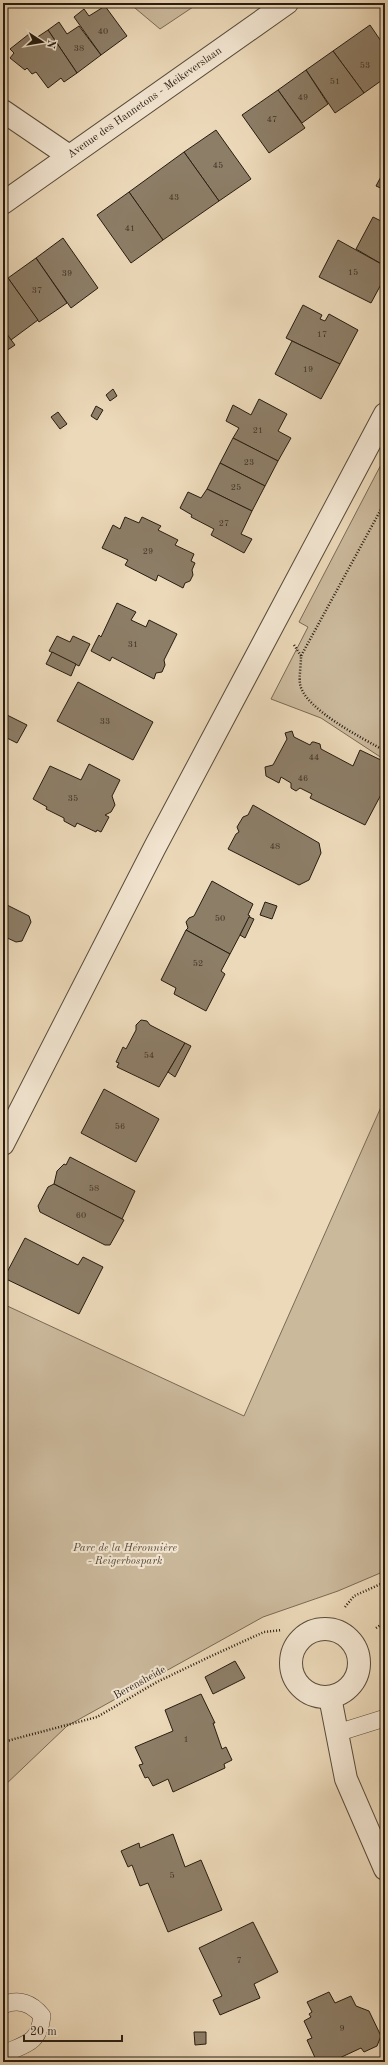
<svg xmlns="http://www.w3.org/2000/svg" width="388" height="2065" font-family="'Old Standard TT',serif">
	<style>
		.green { fill: #cbb99c; stroke: #796a56 }
		.building { fill: #8d7e68; stroke: #271c10 }
		.lines { fill: none; stroke-linecap: round; stroke-linejoin: round }
		.lane-casing { stroke: #584b3a; stroke-width: 18 }
		.street-casing { stroke: #584b3a; stroke-width: 24 }
		.path { stroke: #271c10; stroke-width: 2.5; stroke-dasharray: 1 2; stroke-linecap: butt }
		.lane { stroke: #f3e6d2; stroke-width: 17 }
		.street { stroke: #f3e6d2; stroke-width: 22 }
		.labels { text-anchor: middle; dominant-baseline: central; stroke-width: 4; stroke-linejoin: round; paint-order: stroke }
		.number-label { font-size: 9px; fill: #403426 }
		.street-label { font-size: 11px; fill: #271c10; stroke: #f3e6d2 }
		.park-label { font-size: 11px; font-style: italic; fill: #584b3a; stroke: #f3e6d2 }
	</style>
	<rect width="100%" height="100%" fill="#ecd9b9"/>
	<filter id="stains"><feTurbulence type="fractalNoise" baseFrequency=".005" numOctaves="4"/><feColorMatrix values="0 0 0 0 .2 0 0 0 0 .09 0 0 0 0 .02 0 0 0 .5 -.17"/></filter>
	<radialGradient id="worn" r=".72"><stop offset=".6" stop-color="#630" stop-opacity="0"/><stop offset="1" stop-color="#630" stop-opacity=".3"/></radialGradient>
	<g class="green">
		<path d="M129,3H199L160,29Z"/>
		<path d="M385,457V760L321,718L271,699L308,627L299,622Z"/>
		<path d="M385,1098V1571L338,1591L263,1617L67,1726L3,1787V1304L244,1416Z"/>
	</g>
	<g class="building">
		<path d="M105,6L127,36L101,55L74,17L84,9L89,16Z"/>
		<path d="M59,22L67,34L79,26L101,55L77,73L48,30Z"/>
		<path d="M370,25L385,47V78L364,93L333,51Z"/>
		<path d="M48,30L77,73L64,82L61,78L48,88L36,72L32,74L27,68L25,70L10,58L14,53L10,49L29,34L33,40Z"/>
		<path d="M333,51L364,93L335,113L306,70Z"/>
		<path d="M306,70L328,104L302,123L278,90Z"/>
		<path d="M278,90L305,128L269,153L242,115Z"/>
		<path d="M216,130L251,179L219,201L184,152Z"/>
		<path d="M184,152L219,201L163,240L129,192Z"/>
		<path d="M385,169V190L376,186Z"/>
		<path d="M129,192L163,240L131,263L97,215Z"/>
		<path d="M373,217L385,223V266L356,249Z"/>
		<path d="M63,238L98,288L71,308L36,258Z"/>
		<path d="M338,240L385,266V277L371,303L319,277Z"/>
		<path d="M36,258L67,303L39,322L8,278Z"/>
		<path d="M8,278L38,320L11,340L3,329V282Z"/>
		<path d="M303,305L322,315L320,319L325,321L329,314L358,330L340,364L286,338Z"/>
		<path d="M3,329L15,345L3,353Z"/>
		<path d="M292,341L340,364L321,399L275,374Z"/>
		<path d="M113,389L117,396L110,401L106,395Z"/>
		<path d="M259,399L287,414L278,431L291,438L278,461L233,438L239,428L226,421L233,405L251,415Z"/>
		<path d="M96,406L103,410L97,420L91,416Z"/>
		<path d="M58,412L67,424L60,429L51,417Z"/>
		<path d="M233,438L278,461L265,486L220,463Z"/>
		<path d="M220,463L265,486L252,511L207,489Z"/>
		<path d="M207,489L252,511L241,534L252,539L244,553L211,535L214,529L191,517L192,515L180,508L188,492L201,498Z"/>
		<path d="M125,517L139,523L142,517L161,526L158,530L178,540L175,545L194,554L191,561L195,563L192,570L193,575L190,581L185,583L183,588L158,575L156,581L125,565L128,560L102,548L113,525L120,529Z"/>
		<path d="M117,603L136,612L131,620L146,627L149,620L177,634L164,660L165,665L162,672L156,673L154,679L112,657L110,661L91,651L99,635L101,637Z"/>
		<path d="M57,636L70,642L73,636L90,644L79,666L49,651Z"/>
		<path d="M52,652L76,664L71,676L46,664Z"/>
		<path d="M78,682L153,722L133,760L57,721Z"/>
		<path d="M3,713L27,725L17,743L3,736Z"/>
		<path d="M292,731L294,737L310,745L312,742H314L320,744L321,749L353,766L360,750L385,762V787L365,825L310,798L312,794L300,788L296,791L291,788V783L281,777L279,783L266,776L265,767L273,765L287,739L285,733Z"/>
		<path d="M89,764L120,780L112,796L115,805L111,812L105,815L109,817L101,832L97,830L96,832L77,823L75,827L64,821V818L46,809L47,807L33,799L50,766L81,780Z"/>
		<path d="M253,805L319,843L321,853L309,880L299,885L228,849L236,834L239,832L237,827L243,817L248,815Z"/>
		<path d="M212,881L253,904L248,915L250,916L230,954L186,930L188,928L186,922L189,918L194,916Z"/>
		<path d="M265,902L277,906L272,919L260,915Z"/>
		<path d="M3,903L29,916L31,922L22,941L16,942L3,936Z"/>
		<path d="M249,917L254,919L245,938L240,935Z"/>
		<path d="M186,930L230,954L221,971L225,974L206,1011L174,994L176,988L161,980Z"/>
		<path d="M141,1020L147,1021L150,1025L185,1043L159,1087L117,1067L119,1063L116,1062L123,1047L126,1049L136,1030V1025Z"/>
		<path d="M185,1043L191,1046L175,1077L168,1072Z"/>
		<path d="M104,1089L159,1119L136,1162L81,1133Z"/>
		<path d="M70,1157L135,1191L122,1219L54,1184L57,1171L64,1164L66,1165Z"/>
		<path d="M54,1184L124,1220L110,1245H105L40,1212L38,1206L48,1187Z"/>
		<path d="M25,1238L78,1265L83,1257L103,1267L79,1314L4,1278Z"/>
		<path d="M235,1661L245,1678L213,1694L205,1677Z"/>
		<path d="M201,1694L215,1723H213L222,1749L226,1747L232,1760L224,1764L225,1768L173,1792L168,1779L153,1786L148,1777L145,1778L139,1765L143,1764L135,1747L173,1731L165,1710Z"/>
		<path d="M173,1834L185,1867L201,1860L222,1910L168,1932L148,1883L140,1886L132,1865L128,1867L121,1851L139,1843L140,1848Z"/>
		<path d="M253,1922L278,1972L254,1984L260,1998L220,2015L213,2000L222,1996L199,1948Z"/>
		<path d="M329,1992L335,2003L351,1996L356,2006L369,2011L381,2036L377,2046L364,2052L361,2048L331,2062L328,2059L317,2062L307,2040L312,2038L304,2021L311,2017L309,2014L312,2012L307,2002Z"/>
		<path d="M194,2032H206V2044L195,2045Z"/>
	</g>
	<g class="lines">
		<defs>
			<g id="lane">
				<path d="M337,1733L385,1718"/>
				<path d="M3,2005C19,1998 32,2003 42,2016C39,2044 25,2044 3,2054"/>
			</g>
			<g id="street">
				<path d="M3,111L69,156"/>
				<path d="M3,203L287,3"/>
				<path d="M3,1144L155,847L385,414"/>
				<circle cx="325" cy="1663" r="34"/>
				<path d="M330,1697L346,1779L385,1869"/>
			</g>
		</defs>
		<use href="#lane" class="lane-casing"/>
		<use href="#street" class="street-casing"/>
		<g class="path">
			<path d="M385,502L301,656C301,665 299,676 300,684C304,709 364,739 385,751"/>
			<path d="M294,645L301,656"/>
			<path d="M345,1607L354,1596L385,1582"/>
			<path d="M376,1628L385,1622"/>
			<path d="M3,1742L97,1717L157,1682L205,1659L264,1632L282,1630"/>
		</g>
		<use href="#lane" class="lane"/>
		<use href="#street" class="street"/>
	</g>
	<g class="labels">
		<g class="number-label">
			<text x="103" y="31">40</text>
			<text x="79" y="48">38</text>
			<text x="365" y="65">53</text>
			<text x="335" y="81">51</text>
			<text x="303" y="97">49</text>
			<text x="272" y="119">47</text>
			<text x="218" y="165">45</text>
			<text x="174" y="197">43</text>
			<text x="130" y="228">41</text>
			<text x="353" y="272">15</text>
			<text x="67" y="273">39</text>
			<text x="37" y="290">37</text>
			<text x="322" y="334">17</text>
			<text x="308" y="369">19</text>
			<text x="258" y="430">21</text>
			<text x="249" y="462">23</text>
			<text x="236" y="487">25</text>
			<text x="224" y="523">27</text>
			<text x="148" y="551">29</text>
			<text x="133" y="644">31</text>
			<text x="105" y="721">33</text>
			<text x="314" y="757">44</text>
			<text x="303" y="778">46</text>
			<text x="73" y="798">35</text>
			<text x="275" y="846">48</text>
			<text x="220" y="918">50</text>
			<text x="198" y="963">52</text>
			<text x="149" y="1055">54</text>
			<text x="120" y="1126">56</text>
			<text x="94" y="1188">58</text>
			<text x="81" y="1215">60</text>
			<text x="186" y="1739">1</text>
			<text x="172" y="1875">5</text>
			<text x="239" y="1960">7</text>
			<text x="342" y="2028">9</text>
		</g>
		<g class="street-label">
			<text transform="translate(145 103) rotate(-35)">Avenue des Hannetons - Meikeverslaan</text>
			<text transform="translate(140 1683) rotate(-29)">Berensheide</text>
		</g>
		<g class="park-label">
			<text x="125" y="1548">Parc de la Héronnière<tspan x="125" dy="13">- Reigerbospark</tspan></text>
		</g>
	</g>
	<rect width="388" height="2065" fill="none" stroke="#ecd9b9" stroke-width="16"/>
	<rect x="4" y="4" width="380" height="2057" fill="none" stroke="#271c10" stroke-width="2"/>
	<rect x="8" y="8" width="372" height="2049" fill="none" stroke="#271c10"/>
	<g transform="translate(42 42) rotate(102)" stroke="#f3e6d2" stroke-width="3" paint-order="stroke">
	<path d="M0-3L7 15L0 10L-7 15Z" fill="#271c10"/>
	<text y="-6" font-size="11" font-weight="bold" text-anchor="middle" fill="#271c10">N</text>
	</g>
	<path d="M24 2035v6h98v-6" fill="none" stroke="#271c10" stroke-width="2"/>
	<text x="30" y="2035" font-size="12" fill="#271c10" stroke="#f3e6d2" stroke-width="3" paint-order="stroke">20 m</text>
	<rect width="100%" height="100%" filter="url(#stains)"/>
	<rect width="100%" height="100%" fill="url(#worn)"/>
</svg>
